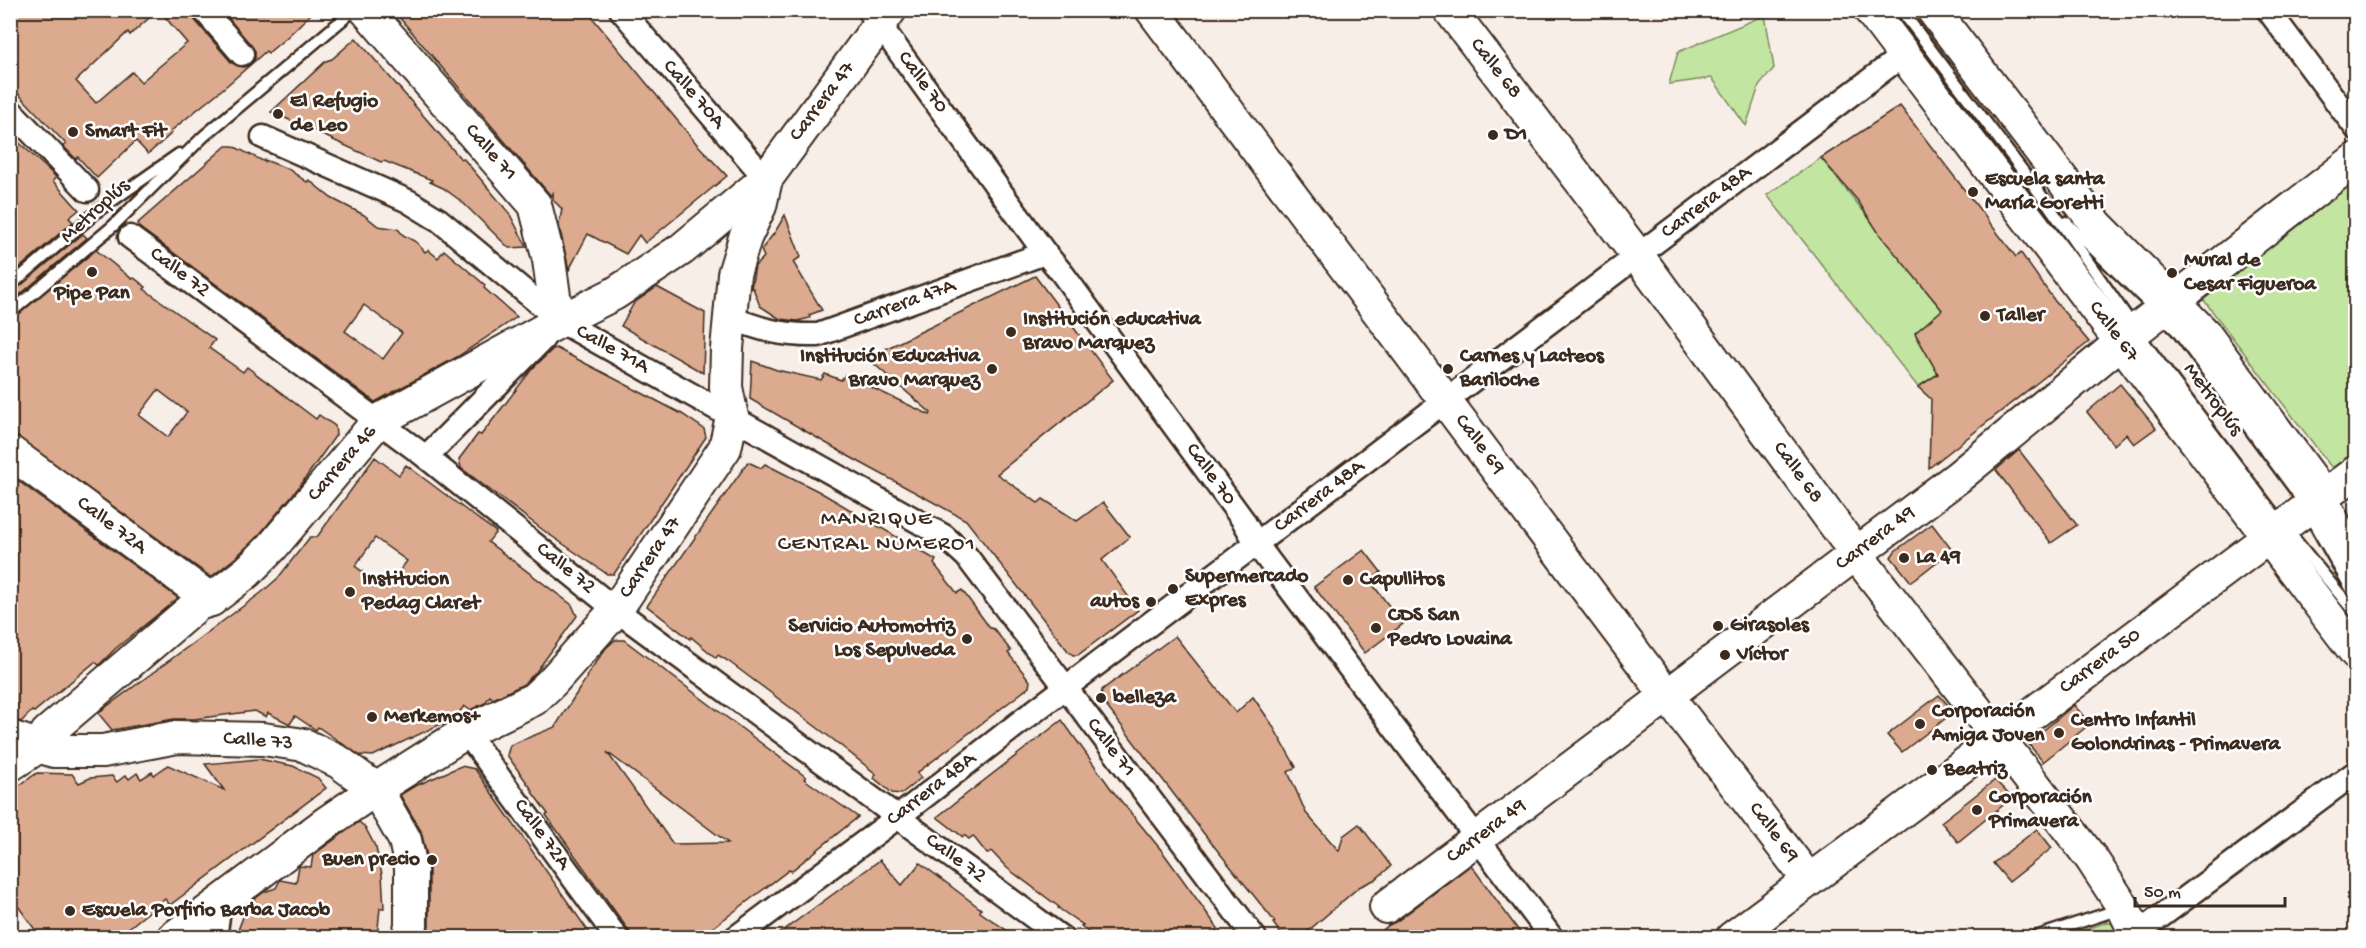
<svg xmlns="http://www.w3.org/2000/svg" width="2366" height="948" font-family="'Gochi Hand',sans-serif">
	<style>
		.green { fill: #c2e6a1; stroke: #7e8860; stroke-width: 1.5 }
		.building { fill: #dcaa8e; stroke: #3b2a1e; stroke-width: 1.5; fill-rule: evenodd }
		.lines { fill: none; stroke-linecap: round; stroke-linejoin: round }
		.lane-casing { stroke: #3b2a1e; stroke-width: 15 }
		.street-casing { stroke: #3b2a1e; stroke-width: 27 }
		.secondary-casing { stroke: #3b2a1e; stroke-width: 36 }
		.lane { stroke: #fff; stroke-width: 10 }
		.street { stroke: #fff; stroke-width: 22 }
		.secondary { stroke: #fff; stroke-width: 32 }
		.poi-dot { fill: #3b2a1e; stroke: #fff; stroke-width: 2 }
		.labels { text-anchor: middle; dominant-baseline: central; stroke-width: 5; stroke-linejoin: round; paint-order: stroke }
		.street-label { font-size: 21px; fill: #3b2a1e; stroke: #fff }
		.poi-label { font-size: 21px; font-weight: bold; fill: #3b2a1e; stroke: #fff; text-anchor: start }
		.neighbourhood-label { font-size: 22px; letter-spacing: 1.5px; fill: #3b2a1e; stroke: #fff }
	</style>
	<rect width="100%" height="100%" fill="#f8eee8"/>
	<filter id="ink" filterUnits="userSpaceOnUse"><feTurbulence type="fractalNoise" baseFrequency=".0167" numOctaves="2"/><feDisplacementMap in="SourceGraphic" scale="12" xChannelSelector="R" yChannelSelector="G"/><feConvolveMatrix kernelMatrix="1 2 1 2 8 2 1 2 1" color-interpolation-filters="sRGB"/></filter>
	<g filter="url(#ink)">
		<g class="green">
			<path d="M1765,15L1774,68L1759,86L1746,126L1712,78L1669,84L1678,52Z"/>
			<path d="M1821,158L1942,310L1915,334L1938,374L1918,387L1767,195Z"/>
			<path d="M2345,176L2355,177V457L2335,472L2203,299Z"/>
			<path d="M2107,922L2115,925L2120,937L2061,938Z"/>
		</g>
		<g class="building">
			<path d="M10,10H158L130,35L128,32L76,81L96,103L132,72L141,82L187,43L159,10H191L194,19L232,63L244,67L251,64L255,58V51L222,10H315L286,38L268,53L266,51L257,59L225,87L171,131L172,133L148,154L136,141L97,178L78,157L76,159L63,146L66,144L10,85Z"/>
			<path d="M393,10H586L696,143L727,176L645,243L639,235L626,254L588,234L569,270L559,225L562,209L553,200V193L551,196Z"/>
			<path d="M356,38L461,159L463,158L509,213L527,247L509,248L461,201L443,188L430,182L432,180L384,161L381,162L320,134V133L271,112L326,61L332,59Z"/>
			<path d="M1900,106L2016,257L2021,253L2054,300L2089,342L1929,468L1931,399L1918,387L1938,374L1915,333L1942,310L1880,235L1858,201L1821,158Z"/>
			<path d="M10,134L56,177L53,181L79,210L69,218L73,222L10,276Z"/>
			<path d="M226,146H233L265,162V160L288,169L307,182L309,180L331,198L364,215L378,226L398,229L403,235L416,242L425,252L428,250L438,258L444,250L485,285L484,288L517,317L457,357L375,402L140,228L138,223ZM364,305L402,333L383,359L345,331Z"/>
			<path d="M785,215L801,257L793,262L822,310L809,315L810,318L797,321L780,319L760,306L753,288H751L755,266L764,257L761,250L775,232Z"/>
			<path d="M83,234L87,238L10,303V293Z"/>
			<path d="M96,250L132,279L134,278L146,287L144,289L215,340L209,348L243,372L247,367L316,419L319,415L335,426L336,435L299,487L259,535L235,558L211,577L10,432V320ZM158,390L187,412L168,437L139,415Z"/>
			<path d="M1035,276L1113,380L997,474L1038,503L1043,499L1077,521L1103,502L1130,537L1102,560L1138,610L1078,655H1073L1068,651L966,520L850,457L750,399L752,361L777,370L821,380L825,374L841,380L845,375L930,415L931,413L867,358Z"/>
			<path d="M657,287L705,313L703,373L621,326L634,303Z"/>
			<path d="M556,348L682,414L704,429L706,437L614,574H607L547,533L461,468L459,459L478,434L481,435L532,369L553,349Z"/>
			<path d="M2120,384L2156,428L2134,444L2126,434L2114,445L2087,412Z"/>
			<path d="M2019,450L2077,525L2051,543L1996,470Z"/>
			<path d="M375,457L399,475L406,465L470,513L496,532L488,542L572,605L577,616L536,672L524,684L493,699L490,696L485,703L470,710L464,706L456,717L445,724L443,723L373,756L359,755L318,727L316,730L295,716L290,724L268,713L266,717L255,711L194,719H174L112,730L98,713L261,593L278,578L310,537H317ZM375,538L407,561L386,589L355,566Z"/>
			<path d="M748,462L761,468L765,464L820,492L936,560L934,564L957,593L962,590L990,628L994,629L1011,651L1008,653L1030,681L1029,687L917,773L921,778L901,794L892,793L874,778L876,774L835,741L728,661L718,655L716,658L691,637L690,639L647,606Z"/>
			<path d="M10,475L178,598L115,649L99,665L95,662L34,712L32,711L21,722L10,718Z"/>
			<path d="M1932,524L1952,550L1911,582L1891,557L1895,551Z"/>
			<path d="M1364,550L1381,572L1370,581L1403,624L1365,653L1314,587Z"/>
			<path d="M1175,636L1236,713L1253,697L1271,723L1296,767L1288,772L1306,813L1339,851L1343,836L1359,824L1391,866L1376,879L1359,887L1300,938H1284L1273,923L1275,922L1205,835L1101,699L1102,690Z"/>
			<path d="M615,640H624L806,777L804,779L858,817L791,871L789,870L699,938H634L546,815L548,814L532,792L533,791L507,755L510,745L555,727L587,677L586,676L606,648ZM607,752L728,843L673,844Z"/>
			<path d="M1939,695L1954,712L1902,752L1887,735Z"/>
			<path d="M2074,705L2090,724L2043,762L2028,743Z"/>
			<path d="M1062,720L1112,790L1162,851L1225,938H1095L1081,926L1083,925L1058,908L1059,907L1007,868L991,851L987,854L973,836L969,839L964,835L963,837L937,817Z"/>
			<path d="M259,759L293,766L318,778L326,788L170,905L165,899L116,938H41L10,895V792L37,773L72,774L79,783L90,778L112,776L117,782L126,775L129,779L137,773L141,779L152,772L154,775L168,765L224,790L205,764Z"/>
			<path d="M461,766L475,769L593,938H427L429,925V864L421,831L400,795L413,787Z"/>
			<path d="M1995,780L2012,798L1958,842L1941,822Z"/>
			<path d="M359,822L365,827L376,848L382,874L384,908H380L377,938H235L248,904L264,892L276,888L280,880L296,883L299,866L311,867L313,855Z"/>
			<path d="M2037,829L2052,848L2009,882L1993,863Z"/>
			<path d="M880,860L902,885L920,863L981,909L980,912L1018,938H773Z"/>
			<path d="M1471,865L1524,938H1373L1389,925L1397,921Z"/>
		</g>
		<g class="lines">
			<defs>
				<g id="lane">
					<path d="M1901,10L2047,203L2150,350L2270,509L2356,614"/>
					<path d="M2066,222L2177,331L2295,490L2356,597"/>
					<path d="M10,286L99,210L179,154"/>
					<path d="M10,313L113,226L204,136L354,10"/>
					<path d="M2032,938L2120,909"/>
				</g>
				<g id="street">
					<path d="M204,10L242,54"/>
					<path d="M621,10L766,179"/>
					<path d="M869,10L1045,253L1062,273L1243,520L1257,545L1552,938"/>
					<path d="M2268,10L2356,128"/>
					<path d="M10,110L87,190"/>
					<path d="M263,137L408,201L439,220L560,321L944,536L967,557L1255,938"/>
					<path d="M130,237L426,457L616,610L1062,938"/>
					<path d="M729,317C761,330 784,336 818,335L1045,253"/>
					<path d="M426,457L543,339"/>
					<path d="M466,732L617,938"/>
					<path d="M2137,934L2356,772"/>
					<path d="M215,938L220,903"/>
					<path d="M735,938L898,817L1024,719L1903,55"/>
				</g>
				<g id="secondary">
					<path d="M366,10L535,205L549,260L554,296L560,321"/>
					<path d="M1152,10L1655,680L1808,879"/>
					<path d="M1450,10L1638,256L1844,537L1858,552L1866,567L2091,858L2123,907L2138,938"/>
					<path d="M1870,10L2356,653"/>
					<path d="M1933,10L2097,225L2204,333L2311,478L2356,567"/>
					<path d="M10,452L211,600"/>
					<path d="M10,737L54,751H103L177,737L263,739L304,745L339,762L376,789L405,840L411,868V925L408,938"/>
					<path d="M39,746L47,733L198,604L211,600L247,572L272,547L378,421L560,321L614,294L682,249L766,179"/>
					<path d="M10,765L39,746L53,741"/>
					<path d="M1386,907L1958,477L2136,330L2356,159"/>
					<path d="M173,938L326,823L376,789L466,732L534,699L552,682L616,610L725,448L732,417L726,387L727,349L734,274L745,238L760,206L766,179L890,10"/>
					<path d="M1732,938L2356,472"/>
				</g>
			</defs>
			<use href="#lane" class="lane-casing"/>
			<use href="#street" class="street-casing"/>
			<use href="#secondary" class="secondary-casing"/>
			<use href="#lane" class="lane"/>
			<use href="#street" class="street"/>
			<use href="#secondary" class="secondary"/>
		</g>
	</g>
	<g class="poi-dot">
		<circle cx="278" cy="114" r="6"/>
		<circle cx="73" cy="132" r="6"/>
		<circle cx="1493" cy="135" r="6"/>
		<circle cx="1973" cy="192" r="6"/>
		<circle cx="92" cy="272" r="6"/>
		<circle cx="2172" cy="273" r="6"/>
		<circle cx="1985" cy="316" r="6"/>
		<circle cx="1011" cy="332" r="6"/>
		<circle cx="992" cy="369" r="6"/>
		<circle cx="1448" cy="369" r="6"/>
		<circle cx="1904" cy="558" r="6"/>
		<circle cx="1348" cy="580" r="6"/>
		<circle cx="1173" cy="589" r="6"/>
		<circle cx="350" cy="592" r="6"/>
		<circle cx="1151" cy="602" r="6"/>
		<circle cx="1718" cy="626" r="6"/>
		<circle cx="1376" cy="628" r="6"/>
		<circle cx="967" cy="639" r="6"/>
		<circle cx="1725" cy="655" r="6"/>
		<circle cx="1101" cy="698" r="6"/>
		<circle cx="372" cy="717" r="6"/>
		<circle cx="1920" cy="724" r="6"/>
		<circle cx="2059" cy="733" r="6"/>
		<circle cx="1932" cy="770" r="6"/>
		<circle cx="1977" cy="810" r="6"/>
		<circle cx="432" cy="860" r="6"/>
		<circle cx="70" cy="911" r="6"/>
	</g>
	<g class="labels">
		<g class="street-label">
			<text transform="translate(1495 69) rotate(52)">Calle 68</text>
			<text transform="translate(922 83) rotate(54)">Calle 70</text>
			<text transform="translate(693 95) rotate(49)">Calle 70A</text>
			<text transform="translate(823 102) rotate(-53)">Carrera 47</text>
			<text transform="translate(490 153) rotate(49)">Calle 71</text>
			<text transform="translate(1707 203) rotate(-37)">Carrera 48A</text>
			<text transform="translate(96 212) rotate(-42)">Metroplús</text>
			<text transform="translate(179 273) rotate(37)">Calle 72</text>
			<text transform="translate(905 304) rotate(-20)">Carrera 47A</text>
			<text transform="translate(2113 332) rotate(53)">Calle 67</text>
			<text transform="translate(612 350) rotate(29)">Calle 71A</text>
			<text transform="translate(2212 400) rotate(53)">Metroplús</text>
			<text transform="translate(1479 445) rotate(53)">Calle 69</text>
			<text transform="translate(343 464) rotate(-49)">Carrera 46</text>
			<text transform="translate(1797 473) rotate(54)">Calle 68</text>
			<text transform="translate(1210 475) rotate(54)">Calle 70</text>
			<text transform="translate(1320 497) rotate(-37)">Carrera 48A</text>
			<text transform="translate(111 526) rotate(37)">Calle 72A</text>
			<text transform="translate(1876 539) rotate(-37)">Carrera 49</text>
			<text transform="translate(651 558) rotate(-56)">Carrera 47</text>
			<text transform="translate(565 569) rotate(39)">Calle 72</text>
			<text transform="translate(2101 662) rotate(-37)">Carrera 50</text>
			<text transform="translate(258 742) rotate(4)">Calle 73</text>
			<text transform="translate(1110 748) rotate(53)">Calle 71</text>
			<text transform="translate(932 790) rotate(-38)">Carrera 48A</text>
			<text transform="translate(1487 832) rotate(-37)">Carrera 49</text>
			<text transform="translate(1773 833) rotate(53)">Calle 69</text>
			<text transform="translate(541 835) rotate(54)">Calle 72A</text>
			<text transform="translate(955 859) rotate(36)">Calle 72</text>
		</g>
		<g class="poi-label">
			<text x="290" y="102">El Refugio<tspan x="290" dy="24">de Leo</tspan></text>
			<text x="85" y="132">Smart Fit</text>
			<text x="1505" y="135">D1</text>
			<text x="1985" y="180">Escuela santa<tspan x="1985" dy="24">María Goretti</tspan></text>
			<text x="2184" y="261">Mural de<tspan x="2184" dy="24">Cesar Figueroa</tspan></text>
			<text x="92" y="294" text-anchor="middle">Pipe Pan</text>
			<text x="1997" y="316">Taller</text>
			<text x="1023" y="320">Institución educativa<tspan x="1023" dy="24">Bravo Marquez</tspan></text>
			<text x="980" y="357" text-anchor="end">Institución Educativa<tspan x="980" dy="24">Bravo Marquez</tspan></text>
			<text x="1460" y="357">Carnes y Lacteos<tspan x="1460" dy="24">Bariloche</tspan></text>
			<text x="1916" y="558">La 49</text>
			<text x="1185" y="577">Supermercado<tspan x="1185" dy="24">Expres</tspan></text>
			<text x="362" y="580">Institucion<tspan x="362" dy="24">Pedag Claret</tspan></text>
			<text x="1360" y="580">Capullitos</text>
			<text x="1139" y="602" text-anchor="end">autos</text>
			<text x="1388" y="616">CDS San<tspan x="1388" dy="24">Pedro Lovaina</tspan></text>
			<text x="1730" y="626">Girasoles</text>
			<text x="955" y="627" text-anchor="end">Servicio Automotriz<tspan x="955" dy="24">Los Sepulveda</tspan></text>
			<text x="1737" y="655">Víctor</text>
			<text x="1113" y="698">belleza</text>
			<text x="1932" y="712">Corporación<tspan x="1932" dy="24">Amiga Joven</tspan></text>
			<text x="384" y="717">Merkemos+</text>
			<text x="2071" y="721">Centro Infantil<tspan x="2071" dy="24">Golondrinas - Primavera</tspan></text>
			<text x="1944" y="770">Beatriz</text>
			<text x="1989" y="798">Corporación<tspan x="1989" dy="24">Primavera</tspan></text>
			<text x="420" y="860" text-anchor="end">Buen precio</text>
			<text x="82" y="911">Escuela Porfirio Barba Jacob</text>
		</g>
		<g class="neighbourhood-label">
			<text x="877" y="520">MANRIQUE<tspan x="877" dy="25">CENTRAL NUMERO1</tspan></text>
		</g>
	</g>
	<rect width="2366" height="948" fill="none" stroke="#fff" stroke-width="36"/>
	<rect x="18" y="18" width="2330" height="912" fill="none" stroke="#3b2a1e" stroke-width="2" filter="url(#ink)"/>
	<path d="M2135 897v9h150v-9" fill="none" stroke="#3b2a1e" stroke-width="3"/>
	<text x="2144" y="897" font-size="18" fill="#3b2a1e" stroke="#ffffff" stroke-width="4.5" paint-order="stroke">50 m</text>
</svg>
